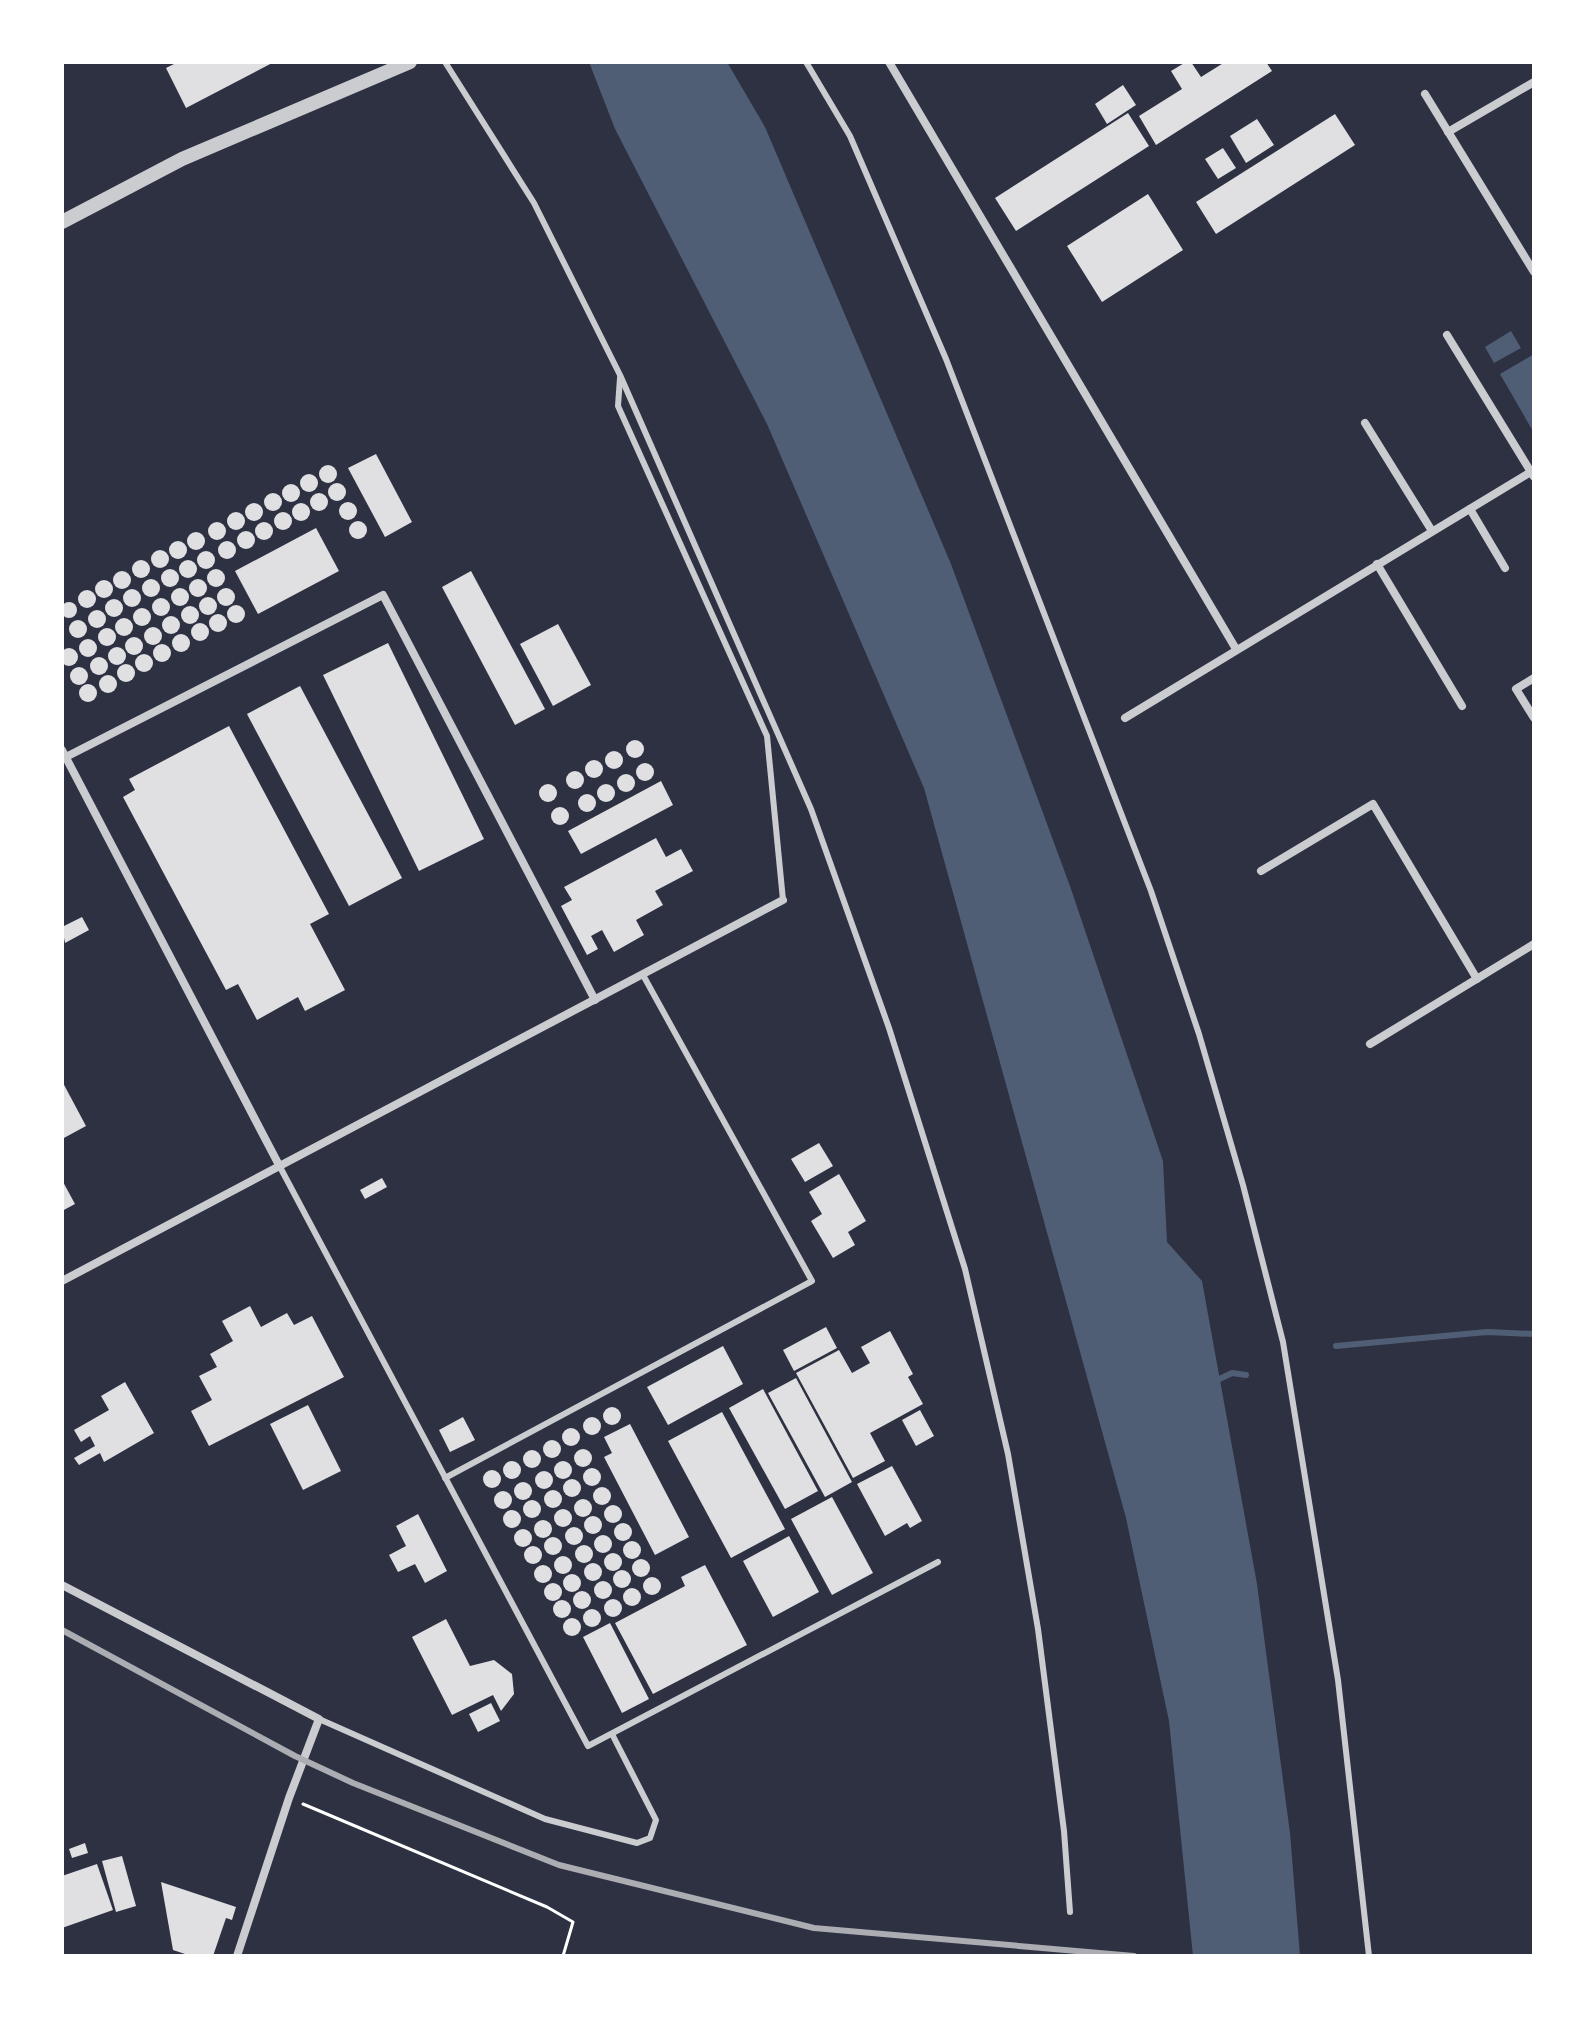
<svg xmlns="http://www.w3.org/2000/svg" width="1596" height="2018" font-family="Helvetica,sans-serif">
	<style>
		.water { fill: #4f5d75 }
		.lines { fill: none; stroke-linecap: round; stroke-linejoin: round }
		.stream { stroke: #4f5d75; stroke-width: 6 }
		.building { fill: #e0e0e3 }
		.path { stroke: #fff; stroke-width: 3 }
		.service { stroke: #caccd0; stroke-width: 6 }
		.minor { stroke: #caccd0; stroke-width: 8 }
		.tertiary { stroke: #caccd0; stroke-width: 14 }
		.rail { stroke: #abadb3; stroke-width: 6 }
	</style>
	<rect width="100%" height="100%" fill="#2d3142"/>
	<g class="water">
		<path d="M589,62H727L765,127L951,564L1070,886L1163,1161L1167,1242L1202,1281L1257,1584L1290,1833L1300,1956H1193L1169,1721L1126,1518L924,788L767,424L615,129Z"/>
		<path d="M1511,331L1521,348L1494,363L1485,347Z"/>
		<path d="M1534,354V433L1500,374Z"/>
	</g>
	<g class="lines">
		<g class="stream">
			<path d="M1336,1346L1487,1332L1534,1334"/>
			<path d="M1211,1383L1232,1373L1246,1375"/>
		</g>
	</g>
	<g class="building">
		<path d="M178,62H274L186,108L166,68Z"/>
		<path d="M1186,62H1191L1201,77L1225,62H1266L1272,71L1156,145L1139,116L1182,89L1171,71Z"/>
		<path d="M1123,85L1136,105L1107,124L1095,104Z"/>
		<path d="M1128,113L1149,146L1016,231L995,198Z"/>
		<path d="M1335,114L1355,145L1216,234L1196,202Z"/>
		<path d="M1257,119L1274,145L1246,163L1230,136Z"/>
		<path d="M1223,148L1236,168L1218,179L1205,159Z"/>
		<path d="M1148,194L1183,250L1102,302L1067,246Z"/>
		<path d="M376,454L412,522L385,537L348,468Z"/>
		<circle cx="328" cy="474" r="9"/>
		<circle cx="309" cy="483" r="9"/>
		<circle cx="337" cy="492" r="9"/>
		<circle cx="291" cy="493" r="9"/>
		<circle cx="319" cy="502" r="9"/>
		<circle cx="273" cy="502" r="9"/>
		<circle cx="348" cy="511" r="9"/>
		<circle cx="301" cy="512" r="9"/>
		<circle cx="254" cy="512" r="9"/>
		<circle cx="283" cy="521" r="9"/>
		<circle cx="236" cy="521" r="9"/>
		<circle cx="358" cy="530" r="9"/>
		<circle cx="264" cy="531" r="9"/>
		<circle cx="217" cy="531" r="9"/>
		<path d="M316,528L339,571L258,614L235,571Z"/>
		<circle cx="246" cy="540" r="9"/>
		<circle cx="196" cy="541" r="9"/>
		<circle cx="227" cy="550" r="9"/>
		<circle cx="178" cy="550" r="9"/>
		<circle cx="160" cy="559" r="9"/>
		<circle cx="206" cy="560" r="9"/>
		<circle cx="188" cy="569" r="9"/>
		<circle cx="141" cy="569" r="9"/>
		<circle cx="216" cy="578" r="9"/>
		<circle cx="170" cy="578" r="9"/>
		<path d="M471,571L545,709L515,725L442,587Z"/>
		<circle cx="122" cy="580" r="9"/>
		<circle cx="151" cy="588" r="9"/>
		<circle cx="198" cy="588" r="9"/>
		<circle cx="104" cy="589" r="9"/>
		<circle cx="226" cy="597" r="9"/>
		<circle cx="180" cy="597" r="9"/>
		<circle cx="132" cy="598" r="9"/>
		<circle cx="87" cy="599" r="9"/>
		<circle cx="208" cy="606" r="9"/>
		<circle cx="161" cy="607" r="9"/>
		<circle cx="114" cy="608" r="9"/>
		<circle cx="69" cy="610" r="8"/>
		<circle cx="236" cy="614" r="9"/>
		<circle cx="190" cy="615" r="9"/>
		<circle cx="142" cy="617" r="9"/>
		<circle cx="97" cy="619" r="9"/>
		<circle cx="218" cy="623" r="9"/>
		<circle cx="171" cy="625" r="9"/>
		<circle cx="124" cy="627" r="9"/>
		<circle cx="78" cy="629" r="9"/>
		<circle cx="200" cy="632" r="9"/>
		<path d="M558,624L591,685L553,706L520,644Z"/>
		<circle cx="153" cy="636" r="9"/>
		<circle cx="107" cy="637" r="9"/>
		<circle cx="181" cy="643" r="9"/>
		<circle cx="134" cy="646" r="9"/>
		<circle cx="88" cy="648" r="9"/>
		<path d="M388,643L484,839L419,871L323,675Z"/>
		<circle cx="162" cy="653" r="9"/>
		<circle cx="117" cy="656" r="9"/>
		<circle cx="69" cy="657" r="9"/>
		<circle cx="144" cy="663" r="9"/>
		<circle cx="99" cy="666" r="9"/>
		<circle cx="126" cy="673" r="9"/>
		<circle cx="79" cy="676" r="9"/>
		<circle cx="108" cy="684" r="9"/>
		<circle cx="88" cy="693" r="9"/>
		<path d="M300,686L402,878L349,906L247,714Z"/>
		<path d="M229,726L329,914L310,924L345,990L305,1011L298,997L257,1020L238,984L226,990L123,797L135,790L129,779Z"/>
		<circle cx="635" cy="749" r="9"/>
		<circle cx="614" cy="760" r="9"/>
		<circle cx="594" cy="769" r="9"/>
		<circle cx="645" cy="772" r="9"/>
		<circle cx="575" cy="780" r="9"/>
		<circle cx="626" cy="783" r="9"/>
		<path d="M661,781L673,805L581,854L568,831Z"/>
		<circle cx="548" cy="793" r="9"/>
		<circle cx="606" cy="793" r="9"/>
		<circle cx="587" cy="803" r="9"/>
		<circle cx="560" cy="816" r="9"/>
		<path d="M656,838L666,857L681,849L693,871L655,891L663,905L636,920L644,935L614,952L602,930L591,936L598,949L587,955L561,906L572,900L564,887Z"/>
		<path d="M82,917L89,930L65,943L62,927Z"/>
		<path d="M62,1081L86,1126L62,1139Z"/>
		<path d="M819,1143L833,1166L805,1182L791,1159Z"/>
		<path d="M839,1174L866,1221L848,1232L855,1245L833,1258L811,1221L822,1214L809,1192Z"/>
		<path d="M382,1178L387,1187L365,1199L360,1190Z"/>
		<path d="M62,1180L75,1204L62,1211Z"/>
		<path d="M250,1306L261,1327L287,1313L294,1325L312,1316L344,1377L209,1446L191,1411L212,1400L199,1376L217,1367L210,1354L233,1341L222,1321Z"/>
		<path d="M826,1327L837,1348L794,1371L783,1350Z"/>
		<path d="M890,1331L913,1374L908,1377L923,1404L870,1433L885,1461L853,1478L796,1373L839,1350L852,1373L870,1363L861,1347Z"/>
		<path d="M723,1346L743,1384L668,1425L647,1387Z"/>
		<path d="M796,1378L852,1482L825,1497L768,1393Z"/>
		<path d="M125,1382L154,1433L104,1462L100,1453L79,1465L74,1458L95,1446L90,1436L81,1442L74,1430L109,1410L101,1396Z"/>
		<path d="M763,1389L818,1491L785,1509L729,1408Z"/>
		<path d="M308,1405L341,1471L303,1490L270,1424Z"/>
		<circle cx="612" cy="1416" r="9"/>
		<path d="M920,1410L934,1436L916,1446L902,1420Z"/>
		<path d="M722,1412L785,1529L731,1558L668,1441Z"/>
		<circle cx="592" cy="1426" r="9"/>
		<path d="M463,1417L475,1440L450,1452L439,1430Z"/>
		<path d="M630,1424L689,1537L655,1555L604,1457L612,1453L604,1437Z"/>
		<circle cx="571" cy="1437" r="9"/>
		<circle cx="552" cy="1449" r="9"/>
		<circle cx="583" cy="1458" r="9"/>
		<circle cx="532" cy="1459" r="9"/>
		<circle cx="512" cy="1470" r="9"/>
		<circle cx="563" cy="1470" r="9"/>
		<path d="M892,1466L922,1521L910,1528L907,1523L885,1536L857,1484Z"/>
		<circle cx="592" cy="1477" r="9"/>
		<circle cx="492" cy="1479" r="9"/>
		<circle cx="544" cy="1480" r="9"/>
		<circle cx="572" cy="1488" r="9"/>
		<circle cx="523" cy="1491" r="9"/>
		<circle cx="602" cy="1496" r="9"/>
		<circle cx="553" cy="1499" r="9"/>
		<circle cx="503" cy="1500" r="9"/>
		<path d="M832,1497L873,1573L832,1595L791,1519Z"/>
		<circle cx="583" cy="1508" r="9"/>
		<circle cx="532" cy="1509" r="9"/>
		<circle cx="613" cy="1514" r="9"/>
		<circle cx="563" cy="1518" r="9"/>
		<circle cx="512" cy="1519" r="9"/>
		<path d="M418,1514L447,1571L425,1583L415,1564L398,1572L389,1555L406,1546L396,1526Z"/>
		<circle cx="593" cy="1525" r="9"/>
		<circle cx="543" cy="1529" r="9"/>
		<circle cx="623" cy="1532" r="9"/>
		<circle cx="574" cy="1536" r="9"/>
		<circle cx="523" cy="1538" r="9"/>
		<circle cx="603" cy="1544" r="9"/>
		<path d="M789,1536L819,1592L773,1617L743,1561Z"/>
		<circle cx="553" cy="1546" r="9"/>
		<circle cx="632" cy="1550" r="9"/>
		<circle cx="584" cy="1554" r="9"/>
		<circle cx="533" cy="1555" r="9"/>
		<circle cx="613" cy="1562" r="9"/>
		<circle cx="563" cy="1565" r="9"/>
		<circle cx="641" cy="1568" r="9"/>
		<circle cx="593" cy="1572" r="9"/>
		<circle cx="543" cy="1574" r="9"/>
		<path d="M705,1565L747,1645L653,1694L615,1623L685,1586L681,1577Z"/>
		<circle cx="622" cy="1579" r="9"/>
		<circle cx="572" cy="1583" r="9"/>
		<circle cx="652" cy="1586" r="9"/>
		<circle cx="603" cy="1590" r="9"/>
		<circle cx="553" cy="1592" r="9"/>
		<circle cx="632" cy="1597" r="9"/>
		<circle cx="582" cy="1600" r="9"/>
		<circle cx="613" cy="1608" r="9"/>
		<circle cx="562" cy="1609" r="9"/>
		<circle cx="592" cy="1618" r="9"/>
		<circle cx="572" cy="1627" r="9"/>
		<path d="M446,1619L470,1666L494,1660L512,1674L514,1694L501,1711L493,1695L452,1715L412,1637Z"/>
		<path d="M610,1623L649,1699L622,1713L583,1637Z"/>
		<path d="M491,1703L500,1721L478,1732L469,1714Z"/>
		<path d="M85,1843L88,1853L72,1858L69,1849Z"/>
		<path d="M122,1856L136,1906L116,1912L102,1861Z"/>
		<path d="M97,1864L113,1910L62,1928V1876Z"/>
		<path d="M161,1882L236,1907L232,1920L226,1918L213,1956H191L173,1950Z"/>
	</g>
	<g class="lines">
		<path class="path" d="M303,1804L547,1907L573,1922L563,1956"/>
		<g class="service">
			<path d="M445,62L534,203L620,375L811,809L889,1028L965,1269L1008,1454L1038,1629L1064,1831L1070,1912"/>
			<path d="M806,62L850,136L946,359L1151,891L1199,1034L1243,1185L1283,1342L1338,1680L1369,1956"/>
			<path d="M620,378L618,406L767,736L783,900"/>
			<path d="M280,1167L588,1746L938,1562"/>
			<path d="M445,1478L812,1281L643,975"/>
			<path d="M319,1719L545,1819L637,1843L650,1838L656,1820L612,1734"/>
		</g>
		<g class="minor">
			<path d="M889,62L1236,649"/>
			<path d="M1425,94L1534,272"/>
			<path d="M1448,132L1534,82"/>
			<path d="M1447,335L1534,477"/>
			<path d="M1365,423L1432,531"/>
			<path d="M1470,509L1505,568"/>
			<path d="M1377,564L1462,706"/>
			<path d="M1534,678L1516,689L1534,718"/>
			<path d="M1125,718L1534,470"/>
			<path d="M62,750L280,1167"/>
			<path d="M62,759L383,595L595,1000"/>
			<path d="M1261,871L1373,804L1477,979"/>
			<path d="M1370,1044L1534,944"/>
			<path d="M62,1281L783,900"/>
			<path d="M62,1585L319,1719L289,1798L237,1956"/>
		</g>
		<path class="tertiary" d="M62,222L182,159L410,62"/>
		<path class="rail" d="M62,1630L295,1756L353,1783L559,1865L814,1928L1134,1956"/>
	</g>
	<rect width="1596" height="2018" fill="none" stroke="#ffffff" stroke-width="128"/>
</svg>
